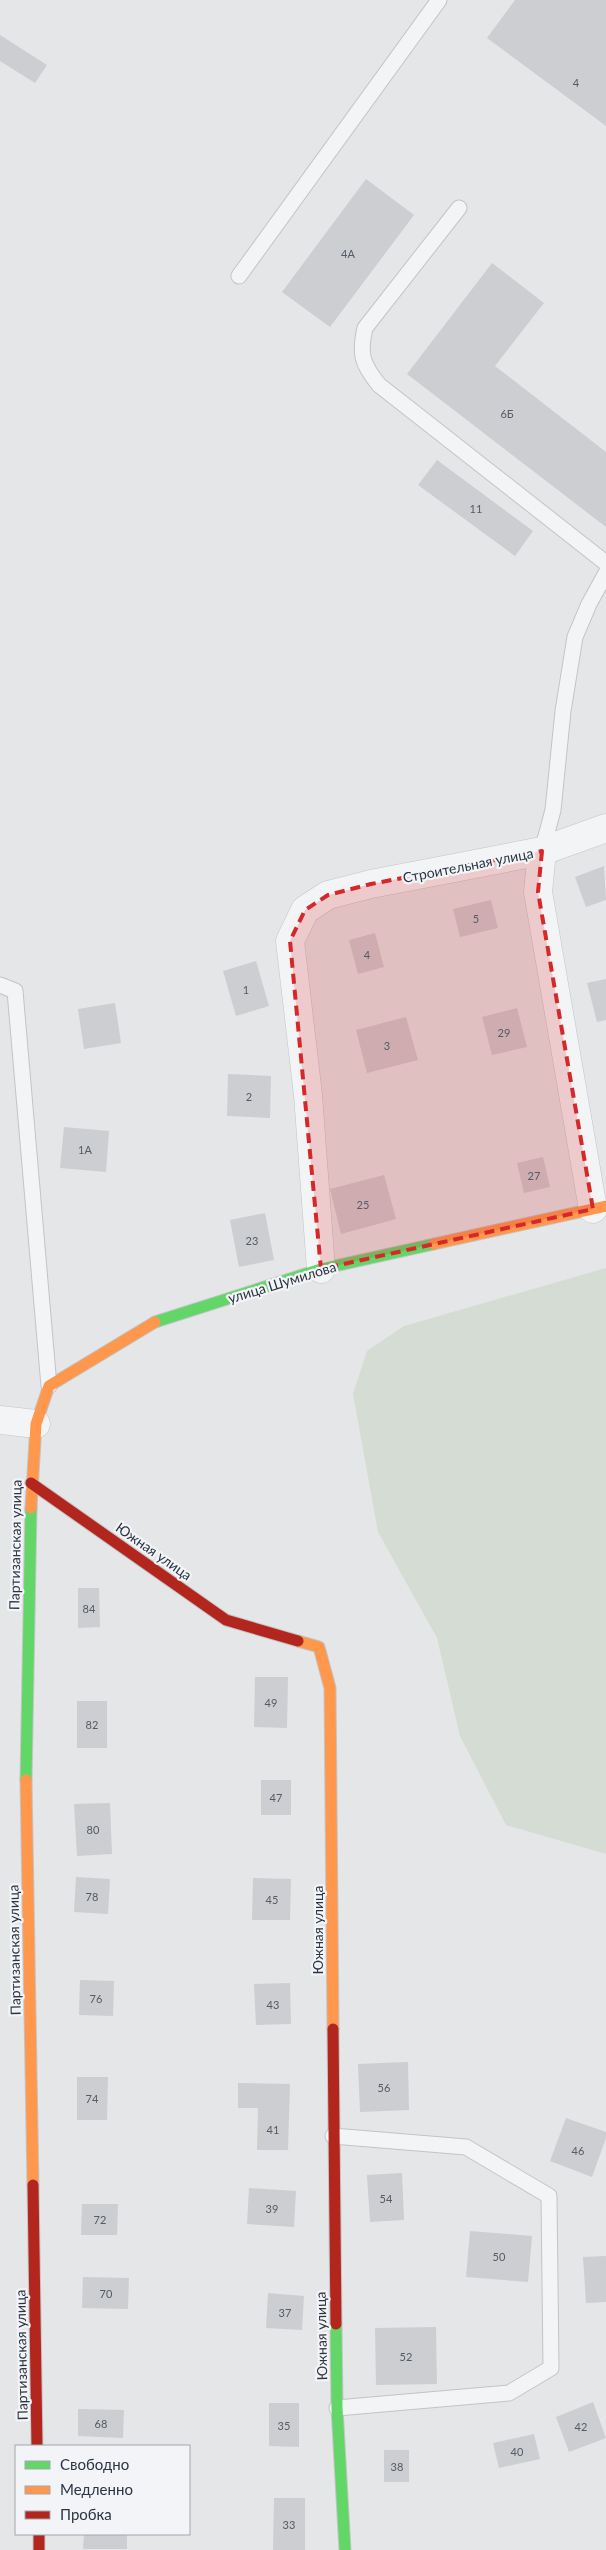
<svg xmlns="http://www.w3.org/2000/svg" width="606" height="2550" font-family="Lato,sans-serif">
	<style>
		.green { fill: #d5dcd4 }
		.building { fill: #ccced1 }
		.lines { fill: none; stroke-linecap: round; stroke-linejoin: round }
		.lane-casing { stroke: #c2c4c6; stroke-width: 17 }
		.street-casing { stroke: #c2c4c6; stroke-width: 29 }
		.fast-casing { stroke: #c2c4c6; stroke-width: 13 }
		.slow-casing { stroke: #c2c4c6; stroke-width: 13 }
		.jam-casing { stroke: #c2c4c6; stroke-width: 13 }
		.lane { stroke: #f3f4f5; stroke-width: 15 }
		.street { stroke: #f3f4f5; stroke-width: 28 }
		.fast { stroke: #63d668; stroke-width: 11 }
		.slow { stroke: #ff974d; stroke-width: 11 }
		.jam { stroke: #b3261e; stroke-width: 11 }
		.marked { fill: #d62828; fill-opacity: 0.2; stroke: #d62828; stroke-width: 4; stroke-dasharray: 10 6; stroke-linejoin: round }
		.labels { text-anchor: middle; dominant-baseline: central; stroke-width: 4.5; stroke-linejoin: round; paint-order: stroke }
		.number-label { font-size: 11px; fill: #545b66 }
		.street-label { font-size: 14px; fill: #2b3442; stroke: #f2f4f7 }
	</style>
	<rect width="100%" height="100%" fill="#e4e6e8"/>
	<path class="green" d="M606,1268V1854L506,1825L460,1736L437,1638L378,1532L353,1394L367,1351L404,1326Z"/>
	<g class="building">
		<path d="M515,0H606V126L487,38Z"/>
		<path d="M0,35L47,65L35,83L0,61Z"/>
		<path d="M366,179L414,215L330,327L282,292Z"/>
		<path d="M492,263L544,303L495,366L606,452V527L407,374Z"/>
		<path d="M437,460L533,531L515,556L418,485Z"/>
		<path d="M604,866L606,900L586,907L575,877Z"/>
		<path d="M491,900L498,928L460,937L453,909Z"/>
		<path d="M375,933L384,967L358,974L349,940Z"/>
		<path d="M256,961L269,1006L236,1016L223,971Z"/>
		<path d="M606,979V1020L597,1022L587,983Z"/>
		<path d="M115,1003L121,1043L84,1049L78,1009Z"/>
		<path d="M517,1008L527,1047L492,1055L482,1017Z"/>
		<path d="M406,1017L418,1060L367,1073L356,1030Z"/>
		<path d="M228,1074L271,1076L270,1118L227,1116Z"/>
		<path d="M64,1127L109,1131L106,1172L60,1168Z"/>
		<path d="M543,1157L550,1187L524,1193L517,1163Z"/>
		<path d="M384,1175L396,1219L341,1234L330,1189Z"/>
		<path d="M265,1213L274,1260L239,1267L230,1220Z"/>
		<path d="M78,1588H99L100,1627L78,1628Z"/>
		<path d="M255,1677H288L287,1728L254,1727Z"/>
		<rect x="77" y="1701" width="30" height="47"/>
		<rect x="261" y="1780" width="30" height="35"/>
		<path d="M110,1803L112,1854L77,1856L74,1804Z"/>
		<path d="M76,1877L110,1879L108,1914L74,1912Z"/>
		<path d="M253,1878L291,1879L290,1920H252Z"/>
		<path d="M80,1980L114,1981L113,2016L79,2015Z"/>
		<path d="M290,1983L291,2024L256,2025L254,1984Z"/>
		<path d="M408,2062L409,2110L360,2112L358,2064Z"/>
		<path d="M77,2077H108L107,2120H77Z"/>
		<path d="M238,2083L290,2084L288,2150H257L258,2108H238Z"/>
		<path d="M566,2118L606,2132V2138L592,2177L550,2161Z"/>
		<path d="M402,2173L404,2220L370,2222L367,2175Z"/>
		<path d="M249,2188L296,2191L294,2227L247,2224Z"/>
		<path d="M82,2204H118L117,2235H81Z"/>
		<path d="M470,2231L532,2236L528,2282L466,2277Z"/>
		<path d="M606,2256V2302L586,2303L583,2257Z"/>
		<path d="M83,2277L129,2278L128,2309L82,2308Z"/>
		<path d="M268,2293L304,2296L302,2330L266,2328Z"/>
		<path d="M436,2327L437,2384L376,2385L375,2328Z"/>
		<path d="M593,2402L606,2438L569,2452L556,2417Z"/>
		<path d="M269,2403H299V2447L269,2446Z"/>
		<path d="M78,2409L124,2410L123,2438L78,2436Z"/>
		<path d="M534,2434L540,2459L499,2468L493,2443Z"/>
		<rect x="384" y="2450" width="25" height="32"/>
		<path d="M274,2498H305V2550H273Z"/>
		<path d="M84,2534H127V2549H83Z"/>
	</g>
	<g class="lines">
		<defs>
			<g id="lane">
				<path d="M459,208L365,328C359,354 362,364 379,385L606,563"/>
				<path d="M239,276L439,0"/>
				<path d="M542,851L553,810L563,711L575,637L589,604L606,573"/>
				<path d="M0,985L15,991L49,1386"/>
				<path d="M333,2136L466,2147L549,2196L551,2368L509,2393L337,2408"/>
			</g>
			<g id="street">
				<path d="M542,851L538,892L593,1209"/>
				<path d="M321,1269L308,1095L290,941L305,910L328,895L371,884L542,851L606,828"/>
				<path d="M0,1420L36,1424"/>
			</g>
			<g id="fast">
				<path d="M155,1322L321,1269L434,1244"/>
				<path d="M26,1780L31,1508"/>
				<path d="M336,2324L337,2408L345,2550"/>
			</g>
			<g id="slow">
				<path d="M434,1244L606,1206"/>
				<path d="M31,1508L36,1424L49,1386L155,1322"/>
				<path d="M298,1641L319,1647L330,1688L333,2029"/>
				<path d="M26,1780L33,2185"/>
			</g>
			<g id="jam">
				<path d="M31,1483L226,1620L298,1641"/>
				<path d="M333,2029L336,2324"/>
				<path d="M33,2185L37,2446"/>
				<path d="M39,2534V2550"/>
			</g>
		</defs>
		<use href="#lane" class="lane-casing"/>
		<use href="#street" class="street-casing"/>
		<use href="#fast" class="fast-casing"/>
		<use href="#slow" class="slow-casing"/>
		<use href="#jam" class="jam-casing"/>
		<use href="#lane" class="lane"/>
		<use href="#street" class="street"/>
		<use href="#fast" class="fast"/>
		<use href="#slow" class="slow"/>
		<use href="#jam" class="jam"/>
	</g>
	<path class="marked" d="M542,851L538,892L593,1209L321,1269L290,941L305,910L328,895L371,884Z"/>
	<g class="labels">
		<g class="number-label">
			<text x="576" y="82">4</text>
			<text x="348" y="253">4А</text>
			<text x="507" y="413">6Б</text>
			<text x="476" y="508">11</text>
			<text x="476" y="918">5</text>
			<text x="367" y="954">4</text>
			<text x="246" y="989">1</text>
			<text x="504" y="1032">29</text>
			<text x="387" y="1045">3</text>
			<text x="249" y="1096">2</text>
			<text x="85" y="1149">1А</text>
			<text x="534" y="1175">27</text>
			<text x="363" y="1204">25</text>
			<text x="252" y="1240">23</text>
			<text x="89" y="1608">84</text>
			<text x="271" y="1702">49</text>
			<text x="92" y="1724">82</text>
			<text x="276" y="1797">47</text>
			<text x="93" y="1829">80</text>
			<text x="92" y="1896">78</text>
			<text x="272" y="1899">45</text>
			<text x="96" y="1998">76</text>
			<text x="273" y="2004">43</text>
			<text x="384" y="2087">56</text>
			<text x="92" y="2098">74</text>
			<text x="273" y="2129">41</text>
			<text x="578" y="2150">46</text>
			<text x="386" y="2198">54</text>
			<text x="272" y="2208">39</text>
			<text x="100" y="2219">72</text>
			<text x="499" y="2256">50</text>
			<text x="106" y="2293">70</text>
			<text x="285" y="2312">37</text>
			<text x="406" y="2356">52</text>
			<text x="101" y="2423">68</text>
			<text x="284" y="2425">35</text>
			<text x="581" y="2426">42</text>
			<text x="517" y="2451">40</text>
			<text x="397" y="2466">38</text>
			<text x="289" y="2524">33</text>
		</g>
		<g class="street-label">
			<text transform="translate(468 865) rotate(-11)">Строительная улица</text>
			<text transform="translate(282 1282) rotate(-17)">улица Шумилова</text>
			<text transform="translate(15 1545) rotate(-89)">Партизанская улица</text>
			<text transform="translate(154 1551) rotate(35)">Южная улица</text>
			<text transform="translate(317 1930) rotate(-90)">Южная улица</text>
			<text transform="translate(14 1950) rotate(-91)">Партизанская улица</text>
			<text transform="translate(321 2336) rotate(-91)">Южная улица</text>
			<text transform="translate(21 2355) rotate(-91)">Партизанская улица</text>
		</g>
	</g>
	<rect x="15" y="2445" width="175" height="90" fill="#f2f4f7" stroke="#a2a7af"/>
	<rect x="25" y="2461" width="25" height="8" fill="#63d668" stroke="#a2a7af"/>
	<text x="60" y="2470" font-size="15" fill="#2b3442">Свободно</text>
	<rect x="25" y="2486" width="25" height="8" fill="#ff974d" stroke="#a2a7af"/>
	<text x="60" y="2495" font-size="15" fill="#2b3442">Медленно</text>
	<rect x="25" y="2511" width="25" height="8" fill="#b3261e" stroke="#a2a7af"/>
	<text x="60" y="2520" font-size="15" fill="#2b3442">Пробка</text>
</svg>
